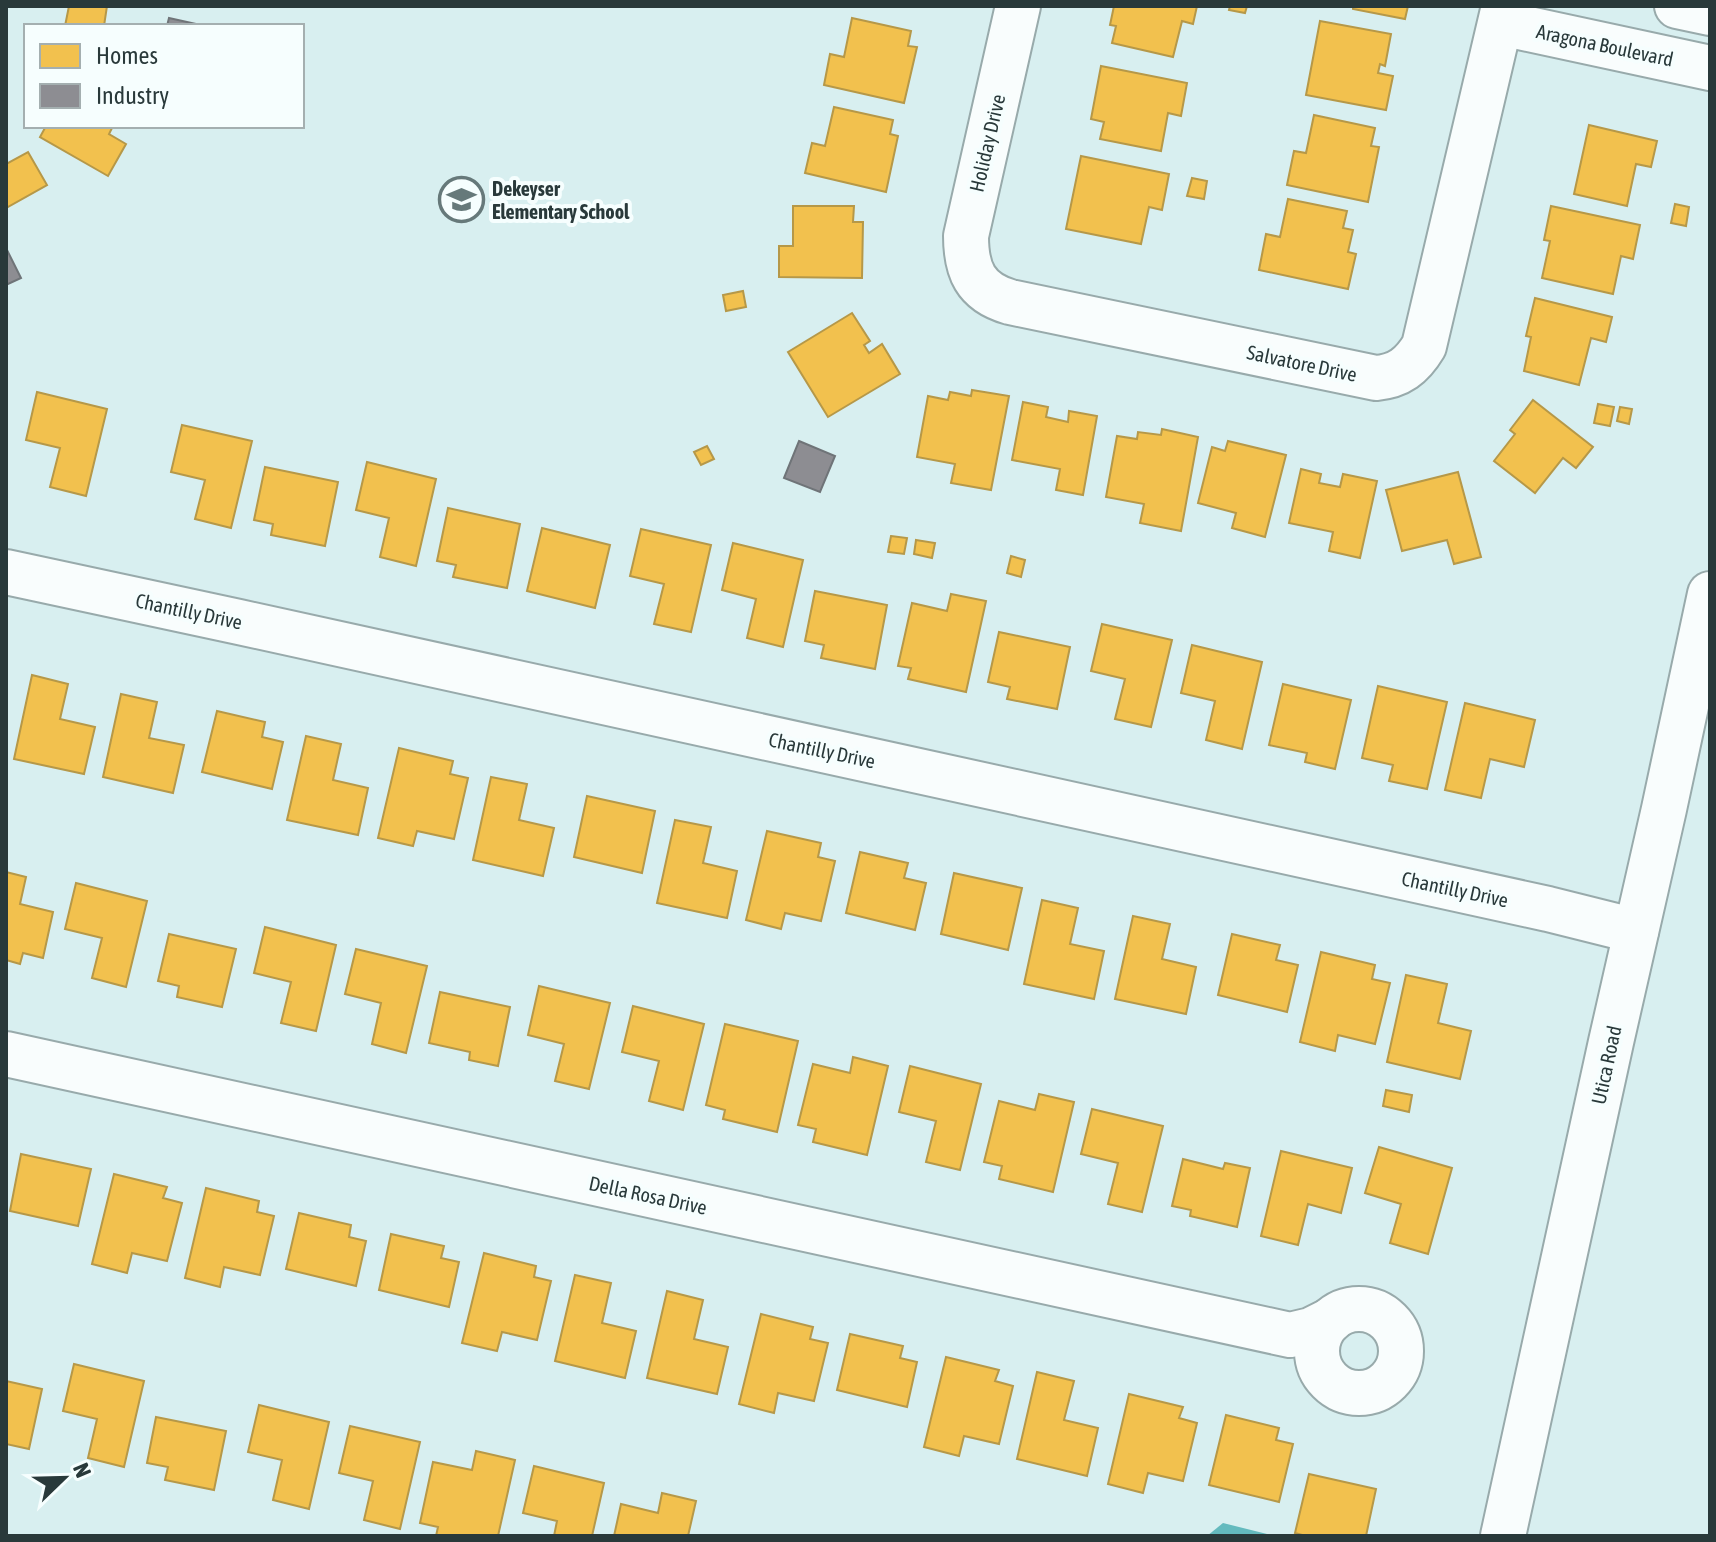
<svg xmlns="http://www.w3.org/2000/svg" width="1716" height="1542" font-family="'Asap Condensed',sans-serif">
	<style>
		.water { fill: #64babe }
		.homes { fill: #f2c14e; stroke: #b69848; stroke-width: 2 }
		.industry { fill: #8d8d92; stroke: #6f7478; stroke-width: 2 }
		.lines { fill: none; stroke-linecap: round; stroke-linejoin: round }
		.minor-casing { stroke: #98aaab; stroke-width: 48 }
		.minor { stroke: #f9fdfd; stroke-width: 44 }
		.labels { text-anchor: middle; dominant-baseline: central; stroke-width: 8; stroke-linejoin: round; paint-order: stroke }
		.street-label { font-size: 20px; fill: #29393a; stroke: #f6fefe }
		.poi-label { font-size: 20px; font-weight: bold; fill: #29393a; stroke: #f6fefe; text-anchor: start }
	</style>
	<rect width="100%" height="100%" fill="#d8eff0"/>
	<path class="water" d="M1223,1523L1271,1535V1536H1207Z"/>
	<g class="homes">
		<path d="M69,6H107L104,26H65Z"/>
		<path d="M1114,6H1197L1193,24L1182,21L1173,57L1112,43L1116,26L1110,25Z"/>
		<path d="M1230,6H1247L1245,13L1229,10Z"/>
		<path d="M1353,6H1408L1405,19L1353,9Z"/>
		<path d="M852,18L911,31L908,46L917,47L904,103L824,85L830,54L844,57Z"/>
		<path d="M1320,21L1391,34L1385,66L1380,64L1378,73L1393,76L1386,110L1306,95Z"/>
		<path d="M1101,66L1187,83L1181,116L1168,113L1161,151L1100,139L1104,122L1091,119Z"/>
		<path d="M834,107L893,120L890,134L898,136L886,192L805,173L812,143L825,146Z"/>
		<path d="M1314,115L1375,128L1371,146L1379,147L1368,202L1287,185L1294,151L1306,153Z"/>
		<path d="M1589,125L1657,141L1651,167L1636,164L1627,206L1574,194Z"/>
		<path d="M46,126H113L109,134L126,144L108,176L40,137Z"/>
		<path d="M28,152L47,185L6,208V164Z"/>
		<path d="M1081,156L1169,174L1162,210L1149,207L1141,244L1066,229Z"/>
		<path d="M1192,178L1207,181L1204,199L1187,196Z"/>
		<path d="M1288,199L1347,211L1343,228L1353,230L1348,252L1356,254L1348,289L1259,270L1266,234L1280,237Z"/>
		<path d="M1675,204L1689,207L1686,226L1671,223Z"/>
		<path d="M793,206H854L853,222H863L862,278L779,277V246H793Z"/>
		<path d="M1551,206L1640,225L1633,259L1621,256L1613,294L1542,278L1550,241L1544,240Z"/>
		<path d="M743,291L746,307L726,311L723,295Z"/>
		<path d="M1535,298L1612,317L1606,342L1591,338L1579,385L1524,371L1531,337L1526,336Z"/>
		<path d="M852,313L870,341L864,345L869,353L882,344L900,374L828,417L788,352Z"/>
		<path d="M972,390L1009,396L991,490L951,483L955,464L917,457L928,396L948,400L950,392L971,396Z"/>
		<path d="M37,392L107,409L86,496L50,487L60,448L26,440Z"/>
		<path d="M1533,400L1593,447L1576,468L1563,458L1535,493L1494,461L1515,434L1510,430Z"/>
		<path d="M1023,402L1048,407L1046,417L1068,422L1069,411L1097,416L1083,495L1056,490L1060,469L1012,460Z"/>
		<path d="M1598,404L1614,407L1610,426L1594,423Z"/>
		<path d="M1620,407L1632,409L1629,424L1617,421Z"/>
		<path d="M182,425L252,441L231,528L195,519L205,480L171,472Z"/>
		<path d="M1162,429L1198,437L1181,531L1140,523L1144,504L1106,497L1117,436L1137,439L1138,432L1161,435Z"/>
		<path d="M1228,441L1286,455L1265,537L1232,528L1236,513L1198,503L1212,447L1225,451Z"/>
		<path d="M707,446L714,459L701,465L694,452Z"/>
		<path d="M367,462L436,479L416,566L380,557L389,518L356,510Z"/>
		<path d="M265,467L338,482L325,546L271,535L273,524L254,520Z"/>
		<path d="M1301,469L1321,474L1319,483L1340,487L1343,474L1377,481L1360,558L1329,551L1333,532L1289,523Z"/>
		<path d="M1458,472L1481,557L1454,564L1447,540L1402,551L1386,490Z"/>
		<path d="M448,508L520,524L507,588L453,577L456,565L437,561Z"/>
		<path d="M542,528L610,545L595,608L527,591Z"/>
		<path d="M641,529L711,545L691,632L654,624L664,584L630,576Z"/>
		<path d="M891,536L907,538L904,554L888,552Z"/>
		<path d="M916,540L935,543L932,558L914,554Z"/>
		<path d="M733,543L803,560L783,647L747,638L756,599L722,590Z"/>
		<path d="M1011,556L1025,560L1021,577L1007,573Z"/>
		<path d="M815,591L887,605L875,669L821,658L824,645L805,641Z"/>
		<path d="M951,594L986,601L966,692L908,679L911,668L898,666L912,603L947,611Z"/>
		<path d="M1102,624L1172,640L1151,727L1115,719L1125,679L1091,671Z"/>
		<path d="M999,632L1070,647L1057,709L1007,699L1010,687L988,682Z"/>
		<path d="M1192,645L1262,662L1242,749L1206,740L1215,701L1181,693Z"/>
		<path d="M32,675L68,684L60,719L95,727L84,774L14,759Z"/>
		<path d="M1283,684L1351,700L1335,769L1305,762L1307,753L1269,745Z"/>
		<path d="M1378,686L1447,702L1427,789L1389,781L1393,765L1362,758Z"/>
		<path d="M121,694L157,702L149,738L184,745L173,793L103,777Z"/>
		<path d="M1465,703L1535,720L1524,767L1490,759L1481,798L1445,790Z"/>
		<path d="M217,711L265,722L262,737L283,742L272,789L202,772Z"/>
		<path d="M306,736L341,744L333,780L368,788L358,835L287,820Z"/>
		<path d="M399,748L453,761L450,774L468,778L454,839L417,831L413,846L378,838Z"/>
		<path d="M491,777L527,784L519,820L554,828L543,876L473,860Z"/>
		<path d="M587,796L655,811L642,873L574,857Z"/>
		<path d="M675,820L711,827L703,863L737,871L727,918L657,903Z"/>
		<path d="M767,831L821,843L818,857L835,861L821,921L785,913L781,929L746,920Z"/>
		<path d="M860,852L908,863L904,878L926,883L915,930L846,913Z"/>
		<path d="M6,872L26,877L20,904L53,912L43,958L23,953L20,964L6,960Z"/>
		<path d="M954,873L1022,888L1008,950L941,934Z"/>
		<path d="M76,883L147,901L126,987L92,978L102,938L65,929Z"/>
		<path d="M1042,900L1078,908L1070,944L1104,951L1094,999L1024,984Z"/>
		<path d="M1133,916L1170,924L1162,959L1196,967L1186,1014L1115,999Z"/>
		<path d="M265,927L336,945L316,1031L281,1023L291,982L254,973Z"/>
		<path d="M169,934L236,949L222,1007L177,997L179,986L158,981Z"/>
		<path d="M1232,934L1280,945L1276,960L1298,965L1287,1012L1218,995Z"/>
		<path d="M356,949L427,966L406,1053L372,1044L381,1003L345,994Z"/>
		<path d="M1321,952L1375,965L1372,979L1390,983L1375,1044L1338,1035L1335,1051L1300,1042Z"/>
		<path d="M1406,975L1447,984L1438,1023L1471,1031L1460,1079L1387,1062Z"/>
		<path d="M539,986L610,1003L589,1089L555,1081L564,1044L528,1035Z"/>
		<path d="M440,992L510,1007L498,1066L469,1060L470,1052L429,1043Z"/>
		<path d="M633,1006L704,1024L683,1110L649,1101L659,1061L622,1052Z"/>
		<path d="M725,1024L798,1041L777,1132L723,1119L725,1110L706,1105Z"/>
		<path d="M853,1057L888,1066L867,1155L813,1142L816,1129L798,1125L813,1064L850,1073Z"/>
		<path d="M910,1066L981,1084L960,1170L926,1162L936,1121L899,1112Z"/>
		<path d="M1386,1090L1412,1095L1409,1112L1383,1106Z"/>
		<path d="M1039,1094L1074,1102L1053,1192L999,1179L1002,1166L984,1162L999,1101L1035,1110Z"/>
		<path d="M1092,1109L1163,1126L1142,1212L1108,1204L1118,1163L1081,1154Z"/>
		<path d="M1379,1147L1452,1168L1428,1254L1390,1243L1401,1204L1365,1193Z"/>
		<path d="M1281,1151L1352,1168L1341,1213L1308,1204L1298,1245L1261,1236Z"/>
		<path d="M21,1154L91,1169L78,1226L10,1211Z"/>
		<path d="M1183,1159L1223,1169L1225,1163L1250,1168L1237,1227L1190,1216L1191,1210L1172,1206Z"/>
		<path d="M114,1174L167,1187L163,1198L182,1203L167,1261L132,1253L127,1273L92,1264Z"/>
		<path d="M206,1188L259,1201L257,1212L274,1216L260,1275L224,1267L220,1287L185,1278Z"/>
		<path d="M299,1213L351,1225L349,1237L366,1241L356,1286L286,1269Z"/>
		<path d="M391,1234L444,1246L441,1258L459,1262L449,1307L379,1290Z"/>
		<path d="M484,1253L536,1266L534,1277L551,1281L537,1340L502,1332L497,1351L462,1343Z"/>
		<path d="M575,1275L611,1283L602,1323L636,1331L625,1378L555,1361Z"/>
		<path d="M667,1291L703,1300L694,1339L728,1347L717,1394L647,1378Z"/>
		<path d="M761,1314L813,1327L810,1339L828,1343L814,1401L778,1393L774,1413L739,1404Z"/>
		<path d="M850,1334L903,1346L900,1358L917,1362L907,1407L837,1390Z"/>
		<path d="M946,1357L999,1370L995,1381L1013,1386L999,1444L964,1436L959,1456L924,1447Z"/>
		<path d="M74,1364L144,1381L124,1467L88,1458L97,1419L63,1411Z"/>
		<path d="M1037,1372L1074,1381L1064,1420L1098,1428L1087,1476L1017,1459Z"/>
		<path d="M6,1381L42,1389L29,1449L6,1444Z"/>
		<path d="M1129,1394L1183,1407L1179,1418L1197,1423L1183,1481L1148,1473L1143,1493L1108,1484Z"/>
		<path d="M259,1405L329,1422L309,1509L273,1500L282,1460L248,1452Z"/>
		<path d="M1226,1415L1279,1428L1276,1440L1293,1444L1279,1502L1209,1485Z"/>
		<path d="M156,1417L226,1431L214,1490L165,1480L168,1467L147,1463Z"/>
		<path d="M350,1426L420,1442L400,1529L364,1520L373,1481L339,1473Z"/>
		<path d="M476,1451L515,1460L498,1536H436L438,1527L420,1523L433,1462L472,1470Z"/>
		<path d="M534,1466L604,1483L592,1536H554L557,1521L523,1513Z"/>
		<path d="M1309,1474L1376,1489L1366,1536H1306L1295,1533Z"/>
		<path d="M662,1493L696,1501L688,1536H614L621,1504L658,1513Z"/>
	</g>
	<g class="industry">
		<path d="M169,18L205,26H167Z"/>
		<path d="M6,248L21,278L6,285Z"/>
		<path d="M799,441L835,456L820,492L784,478Z"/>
	</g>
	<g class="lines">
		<defs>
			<g id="minor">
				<path d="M1018,6L966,236C966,270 975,292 1010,302L1376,378C1399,376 1412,366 1424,346L1504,6"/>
				<path d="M1677,6L1710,13"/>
				<path d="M1501,23L1710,68"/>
				<path d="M6,572L239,622L1548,909L1636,931"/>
				<path d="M6,1054L1290,1335L1311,1330L1331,1320"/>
				<circle cx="1359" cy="1351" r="42"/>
				<path d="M1503,1536L1611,1042L1664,809L1710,594"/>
			</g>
		</defs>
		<use href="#minor" class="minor-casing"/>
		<use href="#minor" class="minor"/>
	</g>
	<defs>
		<symbol id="school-ring" viewBox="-11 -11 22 22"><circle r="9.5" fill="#f6fefe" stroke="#66797a" stroke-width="1.5"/><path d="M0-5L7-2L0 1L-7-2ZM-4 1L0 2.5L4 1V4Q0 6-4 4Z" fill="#66797a"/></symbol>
	</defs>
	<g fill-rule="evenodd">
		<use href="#school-ring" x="436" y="174" width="51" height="51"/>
	</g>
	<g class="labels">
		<g class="street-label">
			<text transform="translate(1605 45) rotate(12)">Aragona Boulevard</text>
			<text transform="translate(987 143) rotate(-77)">Holiday Drive</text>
			<text transform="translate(1302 363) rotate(12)">Salvatore Drive</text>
			<text transform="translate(189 611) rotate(12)">Chantilly Drive</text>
			<text transform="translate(822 750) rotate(12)">Chantilly Drive</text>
			<text transform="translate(1455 889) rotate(12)">Chantilly Drive</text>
			<text transform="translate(1606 1065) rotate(-78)">Utica Road</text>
			<text transform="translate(648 1195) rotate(12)">Della Rosa Drive</text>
		</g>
		<g class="poi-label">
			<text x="492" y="188">Dekeyser<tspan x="492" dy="23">Elementary School</tspan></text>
		</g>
	</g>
	<rect width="1716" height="1542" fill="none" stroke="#29393a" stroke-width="16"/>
	<rect x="24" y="24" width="280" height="104" fill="#f6fefe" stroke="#a4afb0" stroke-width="2"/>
	<rect x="40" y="44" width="40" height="24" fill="#f2c14e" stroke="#a4afb0" stroke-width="2"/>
	<text x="96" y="64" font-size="24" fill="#29393a">Homes</text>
	<rect x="40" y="84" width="40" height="24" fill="#8d8d92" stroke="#a4afb0" stroke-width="2"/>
	<text x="96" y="104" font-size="24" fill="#29393a">Industry</text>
	<g transform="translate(64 1478) rotate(67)" stroke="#f6fefe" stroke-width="6" paint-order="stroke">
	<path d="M0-6L14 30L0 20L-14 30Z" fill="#29393a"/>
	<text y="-12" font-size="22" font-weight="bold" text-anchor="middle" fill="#29393a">N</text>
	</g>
</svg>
